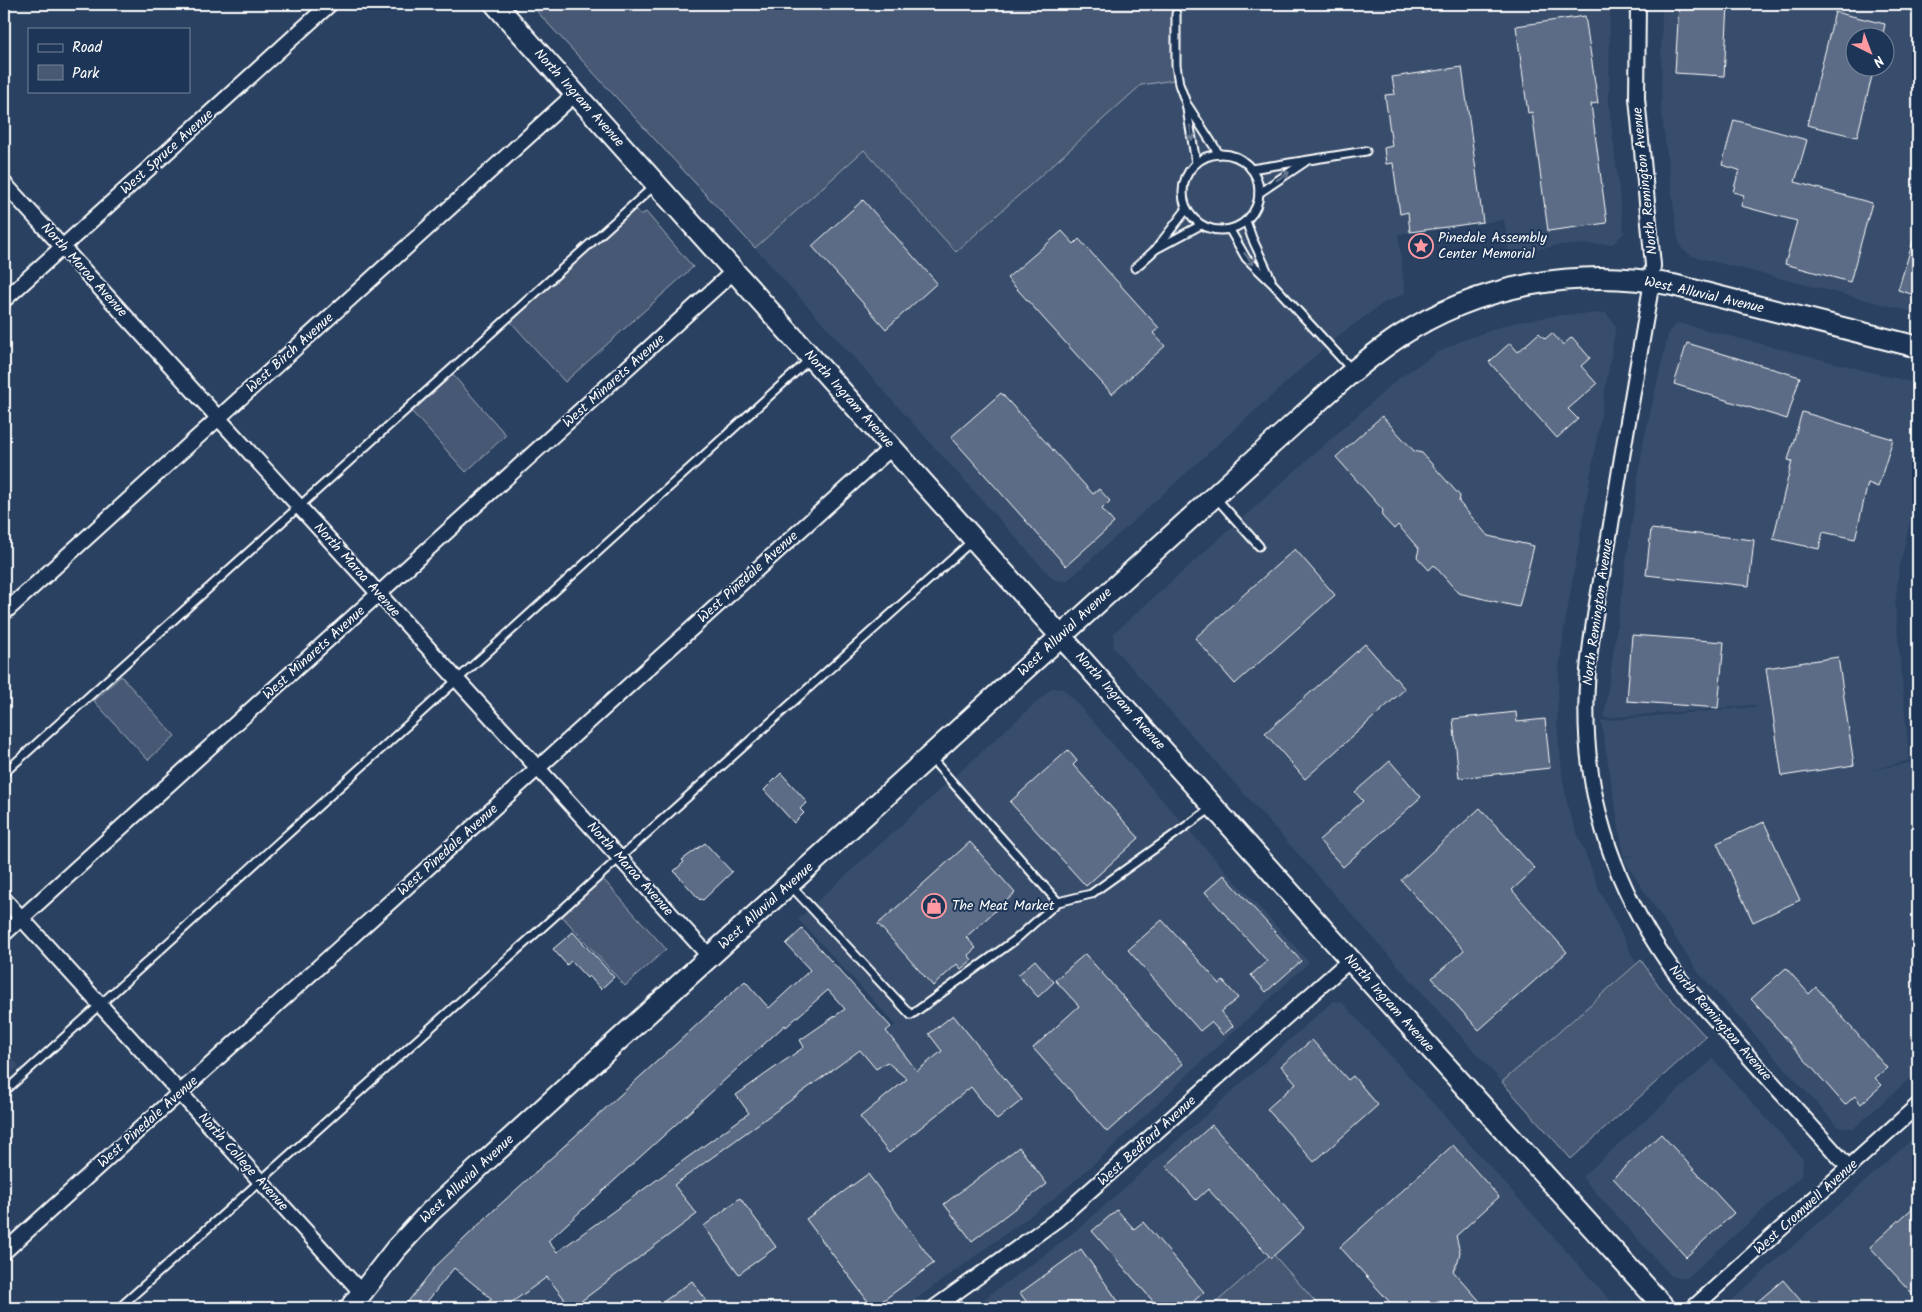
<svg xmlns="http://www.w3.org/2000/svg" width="1922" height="1312" font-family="Kalam,sans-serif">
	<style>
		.built { fill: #394e6c; fill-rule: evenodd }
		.green { fill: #465975; stroke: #a2acba }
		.building { fill: #5b6c86; stroke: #fff; fill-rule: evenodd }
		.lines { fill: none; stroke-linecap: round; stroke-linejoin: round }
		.lane-casing { stroke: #fff; stroke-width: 11 }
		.street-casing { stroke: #fff; stroke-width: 18 }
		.secondary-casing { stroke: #fff; stroke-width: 24 }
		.lane { stroke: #1d3557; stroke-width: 7 }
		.street { stroke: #1d3557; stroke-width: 14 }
		.secondary { stroke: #1d3557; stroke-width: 20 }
		.oneway { stroke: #6c7c92 }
		.labels { text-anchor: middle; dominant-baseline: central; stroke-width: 4; stroke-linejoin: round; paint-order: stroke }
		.street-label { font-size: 14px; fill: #fff; stroke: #1d3557 }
		.poi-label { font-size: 14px; fill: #fff; stroke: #1d3557; text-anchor: start }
	</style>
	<rect width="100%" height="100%" fill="#2a4161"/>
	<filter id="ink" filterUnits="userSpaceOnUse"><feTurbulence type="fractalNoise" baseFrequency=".02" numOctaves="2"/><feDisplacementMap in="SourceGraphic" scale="10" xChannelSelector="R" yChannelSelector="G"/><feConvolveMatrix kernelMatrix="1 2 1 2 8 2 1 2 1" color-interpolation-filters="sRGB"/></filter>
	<g filter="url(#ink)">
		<g class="built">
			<path d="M1171,4H1610L1609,105L1624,233L1613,244L1562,245L1509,253L1504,220L1398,234L1405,293L1382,304L1334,339L1067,581L1054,580L755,248L864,150L956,252L1141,85L1180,79Z"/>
			<path d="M1662,4H1887L1918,12V313L1692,256L1682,249L1678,239L1661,109ZM1854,38H1884V68H1854Z"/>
			<path d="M1606,313L1616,326L1564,630L1559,667L1557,724L1563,781L1569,812L1599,889L1636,963L1502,1082L1113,647L1114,633L1399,378L1437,353L1463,340L1512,323L1560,315Z"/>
			<path d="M1679,323L1918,384V485L1899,570L1895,605L1909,760L1868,771L1909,763L1918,794V1071L1854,1128L1838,1127L1699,973L1623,859L1637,854L1624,857L1601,721L1754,707L1755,711V705L1604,718L1643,444L1669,331Z"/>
			<path d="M1052,688L1064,689L1194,836L1309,962L1217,1047L1106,1153L1056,1197L904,1308H502L896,1025L798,919Z"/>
			<path d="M1333,1001L1342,1002L1617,1308H1322L1272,1253L1210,1308H971L1049,1252L1084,1224Z"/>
			<path d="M4,1049L19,1066L4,1080Z"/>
			<path d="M1713,1059L1803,1159L1802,1175L1687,1278L1672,1277L1582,1177Z"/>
			<path d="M1918,1134V1308H1723Z"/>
		</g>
		<g class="green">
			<path d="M530,4H1171L1180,79L1141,85L956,252L864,150L755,248Z"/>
			<path d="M635,209L640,215L646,212L693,267L565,382L511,322Z"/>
			<path d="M453,375L506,435L466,472L412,412Z"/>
			<path d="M121,676L175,736L148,760L94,701Z"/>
			<path d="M602,878L666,949L625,986L561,915Z"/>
			<path d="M1641,960L1659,986L1706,1037L1571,1159L1502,1082Z"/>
			<path d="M1272,1253L1321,1308H1210Z"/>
		</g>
		<g class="building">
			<path d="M1679,4L1728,5L1724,76L1675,73Z"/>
			<path d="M1835,12L1885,24L1882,38H1854V68H1874L1857,137L1807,125Z"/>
			<path d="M1585,16L1598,103L1591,104L1607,223L1548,231L1532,112L1528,113L1516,26Z"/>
			<path d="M1462,67L1483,222L1410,232L1408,212L1400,214L1393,163L1386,164L1384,148L1392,146L1385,95L1395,94L1392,77Z"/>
			<path d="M1734,120L1807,140L1795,182L1872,203L1850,282L1785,264L1797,221L1741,206L1744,195L1733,192L1739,170L1722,165Z"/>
			<path d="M863,200L937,283L886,329L812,246Z"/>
			<path d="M1062,231L1074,244L1079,239L1159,328L1153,333L1165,346L1112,394L1007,278Z"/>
			<path d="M1915,235L1918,236V296L1898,290Z"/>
			<path d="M1539,333L1545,339L1552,333L1563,345L1572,337L1590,358L1581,366L1597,384L1568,409L1578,419L1557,438L1489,362L1510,343L1518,352Z"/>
			<path d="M1687,343L1800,377L1787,419L1674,384Z"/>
			<path d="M1001,393L1093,494L1099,489L1110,501L1102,509L1114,523L1066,566L951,437Z"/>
			<path d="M1802,412L1893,439L1878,487L1868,483L1855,539L1823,532L1819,549L1773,539L1792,461L1788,460Z"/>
			<path d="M1382,416L1414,451L1422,453L1460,496L1459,502L1488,536L1534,546L1519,607L1458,593L1434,565L1429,570L1417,557L1419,549L1398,525L1394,529L1382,516L1383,510L1336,457Z"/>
			<path d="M1651,529L1754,540L1749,586L1646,575Z"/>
			<path d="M1295,549L1335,595L1235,684L1195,638Z"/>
			<path d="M1632,635L1724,642L1718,708L1627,701Z"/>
			<path d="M1365,644L1405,689L1305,779L1265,733Z"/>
			<path d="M1838,657L1854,765L1782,776L1766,668Z"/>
			<path d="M1516,712L1517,722L1545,719L1550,768L1459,778L1453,719Z"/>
			<path d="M1068,750L1077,761L1073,765L1139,838L1086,886L1010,802Z"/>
			<path d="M1390,761L1421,797L1343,867L1319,840L1363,801L1355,792Z"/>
			<path d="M781,773L807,802L800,809L804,813L794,823L764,790Z"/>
			<path d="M1480,808L1535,869L1512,890L1567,952L1479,1030L1432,978L1464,950L1401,880Z"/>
			<path d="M1764,822L1800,900L1753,922L1717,843Z"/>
			<path d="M970,842L1015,893L966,937L976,948L968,955L972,960L961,969L957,964L933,986L878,924Z"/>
			<path d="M705,843L732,872L703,900L701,899L700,900L674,871L684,862L682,860Z"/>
			<path d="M1224,875L1301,961L1266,992L1251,975L1267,961L1205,892Z"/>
			<path d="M1162,920L1220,984L1223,981L1238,998L1221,1012L1233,1026L1223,1035L1211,1022L1200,1031L1128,950Z"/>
			<path d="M802,929L891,1027L886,1031L917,1071L942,1051L929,1034L953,1015L1022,1100L997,1120L971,1087L889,1153L860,1117L907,1079L887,1062L876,1069L860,1050L674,1185L697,1214L572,1308L547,1277L504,1308H479L492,1299L454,1268L422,1308H403L435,1267L494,1210L745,981L769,1008L810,970L786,944ZM828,990L845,1009L800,1040L804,1047L736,1095L749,1113L557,1252L548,1241L785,1025L786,1027Z"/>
			<path d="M573,932L614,977L601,989L589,976L587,978L571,961L567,965L553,949Z"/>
			<path d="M1085,954L1183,1064L1107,1132L1033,1048L1079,1006L1055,980Z"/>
			<path d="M1035,960L1054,982L1038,997L1018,975Z"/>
			<path d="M1786,968L1809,994L1816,987L1887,1068L1875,1078L1882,1085L1861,1104L1855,1096L1845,1105L1751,999Z"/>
			<path d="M1312,1040L1348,1080L1353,1076L1378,1105L1314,1162L1267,1109L1296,1083L1281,1066Z"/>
			<path d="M1212,1125L1304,1228L1271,1258L1208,1189L1196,1200L1166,1166Z"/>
			<path d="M1661,1134L1734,1213L1686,1257L1613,1178Z"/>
			<path d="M1453,1145L1499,1197L1456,1236L1460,1252L1458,1261L1453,1271L1486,1308H1395L1340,1247Z"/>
			<path d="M1019,1147L1047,1184L972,1241L944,1204Z"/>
			<path d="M868,1174L934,1263L873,1308L806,1219Z"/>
			<path d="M740,1198L776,1247L739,1274L704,1226Z"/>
			<path d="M1918,1203V1300L1870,1247Z"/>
			<path d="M1117,1210L1134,1229L1143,1222L1204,1292L1186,1308H1159L1092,1231Z"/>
			<path d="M1081,1249L1123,1308H1031L1020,1293Z"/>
			<path d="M1783,1280L1807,1308H1750Z"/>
			<path d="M692,1281L712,1308H655Z"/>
		</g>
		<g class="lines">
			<defs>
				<g id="lane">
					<path d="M1176,14V65L1179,84L1186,103L1196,163"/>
					<path d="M1188,106L1219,154"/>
					<circle cx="1221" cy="192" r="38"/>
					<path d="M1251,169L1366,151"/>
					<path d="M1259,193L1305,162"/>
					<path d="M1246,221L1252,238L1271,279"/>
					<path d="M1230,230L1246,258L1273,284L1353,371"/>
					<path d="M1158,248L1201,225"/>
					<path d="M1135,268L1156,249L1186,210"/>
					<path d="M1216,498L1259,546"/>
					<path d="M930,757L1058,902"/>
					<path d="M4,773L654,186"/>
					<path d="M790,885L911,1015L1015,940L1058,902L1091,894L1213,807"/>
					<path d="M4,1092L811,358"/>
					<path d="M119,1308L972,541"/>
				</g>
				<g id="street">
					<path d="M1638,4L1637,98L1653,265L1652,281C1638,364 1623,448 1610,531C1602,577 1592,623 1588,670C1578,788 1613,894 1686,987L1849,1168"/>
					<path d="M4,183L710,957"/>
					<path d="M4,300L330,4"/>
					<path d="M4,613L576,93"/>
					<path d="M4,899L361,1292"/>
					<path d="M4,934L734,271"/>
					<path d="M4,1252L892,447"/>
					<path d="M934,1308L1058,1219L1350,960"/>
					<path d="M1693,1308L1918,1105"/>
				</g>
				<g id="secondary">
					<path d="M495,4L1381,994L1665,1308"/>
					<path d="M350,1308L395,1250L430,1212L1275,441C1315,405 1353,368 1397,338C1478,284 1579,267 1673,285L1918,347"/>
				</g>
			</defs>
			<use href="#lane" class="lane-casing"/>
			<use href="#street" class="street-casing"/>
			<use href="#secondary" class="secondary-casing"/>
			<use href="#lane" class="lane"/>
			<use href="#street" class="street"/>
			<use href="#secondary" class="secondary"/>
		</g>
		<defs><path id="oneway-shaft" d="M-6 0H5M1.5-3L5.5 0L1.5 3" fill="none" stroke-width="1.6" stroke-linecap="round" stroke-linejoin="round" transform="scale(1.25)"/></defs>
		<g class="oneway">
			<use href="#oneway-shaft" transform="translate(1191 133) rotate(81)"/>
			<use href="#oneway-shaft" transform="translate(1283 176) rotate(-34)"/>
			<use href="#oneway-shaft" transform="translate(1249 259) rotate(51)"/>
		</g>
	</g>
	<defs>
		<symbol id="sight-ring" viewBox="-11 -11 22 22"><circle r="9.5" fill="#1d3557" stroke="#ff9aa2" stroke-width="1.5"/><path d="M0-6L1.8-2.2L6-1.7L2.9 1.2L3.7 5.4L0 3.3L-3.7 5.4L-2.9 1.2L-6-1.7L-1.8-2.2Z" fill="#ff9aa2"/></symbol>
		<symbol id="shop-ring" viewBox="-11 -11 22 22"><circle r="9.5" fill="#1d3557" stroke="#ff9aa2" stroke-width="1.5"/><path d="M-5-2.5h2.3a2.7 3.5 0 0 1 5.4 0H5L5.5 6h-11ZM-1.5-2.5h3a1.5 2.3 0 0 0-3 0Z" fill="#ff9aa2"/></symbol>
	</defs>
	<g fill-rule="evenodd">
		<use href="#sight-ring" x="1407" y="232" width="28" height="28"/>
		<use href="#shop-ring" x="920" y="892" width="28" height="28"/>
	</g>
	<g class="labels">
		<g class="street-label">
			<text transform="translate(579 98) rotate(48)">North Ingram Avenue</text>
			<text transform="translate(167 152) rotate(-42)">West Spruce Avenue</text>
			<text transform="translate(1645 181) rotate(-96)">North Remington Avenue</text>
			<text transform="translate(84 270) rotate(48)">North Maroa Avenue</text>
			<text transform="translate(1704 295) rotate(13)">West Alluvial Avenue</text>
			<text transform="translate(290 353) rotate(-42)">West Birch Avenue</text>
			<text transform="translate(614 381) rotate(-42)">West Minarets Avenue</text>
			<text transform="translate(849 399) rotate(48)">North Ingram Avenue</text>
			<text transform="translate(357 570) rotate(48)">North Maroa Avenue</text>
			<text transform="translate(748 577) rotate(-42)">West Pinedale Avenue</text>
			<text transform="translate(1598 612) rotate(-82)">North Remington Avenue</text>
			<text transform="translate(1065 632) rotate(-43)">West Alluvial Avenue</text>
			<text transform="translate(314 653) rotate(-42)">West Minarets Avenue</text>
			<text transform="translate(1120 701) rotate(48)">North Ingram Avenue</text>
			<text transform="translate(448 850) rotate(-42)">West Pinedale Avenue</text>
			<text transform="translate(630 869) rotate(48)">North Maroa Avenue</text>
			<text transform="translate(766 906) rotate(-42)">West Alluvial Avenue</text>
			<text transform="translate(1389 1003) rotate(48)">North Ingram Avenue</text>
			<text transform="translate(1720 1023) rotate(49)">North Remington Avenue</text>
			<text transform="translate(148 1122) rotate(-42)">West Pinedale Avenue</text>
			<text transform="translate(1147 1141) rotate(-42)">West Bedford Avenue</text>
			<text transform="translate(243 1162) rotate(48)">North College Avenue</text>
			<text transform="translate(467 1179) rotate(-43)">West Alluvial Avenue</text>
			<text transform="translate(1806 1207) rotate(-42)">West Cromwell Avenue</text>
		</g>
		<g class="poi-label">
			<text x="1438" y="238">Pinedale Assembly<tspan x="1438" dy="16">Center Memorial</tspan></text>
			<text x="952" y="906">The Meat Market</text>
		</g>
	</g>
	<rect width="1922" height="1312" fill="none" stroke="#1d3557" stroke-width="20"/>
	<rect x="10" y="10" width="1902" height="1292" fill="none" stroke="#fff" stroke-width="2" filter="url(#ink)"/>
	<rect x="28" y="28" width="162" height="65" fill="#1d3557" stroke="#77869a"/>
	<rect x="38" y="44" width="25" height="8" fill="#1d3557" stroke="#77869a"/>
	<text x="72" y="52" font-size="15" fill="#ffffff">Road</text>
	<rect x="38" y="65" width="25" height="15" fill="#465975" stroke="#77869a"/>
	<text x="72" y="78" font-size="15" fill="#ffffff">Park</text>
	<g transform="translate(1870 52) rotate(138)"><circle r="24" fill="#1d3557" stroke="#77869a"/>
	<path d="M0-4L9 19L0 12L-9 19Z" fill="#ff9aa2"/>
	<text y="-8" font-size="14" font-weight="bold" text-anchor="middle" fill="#ffffff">N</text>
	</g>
</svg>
